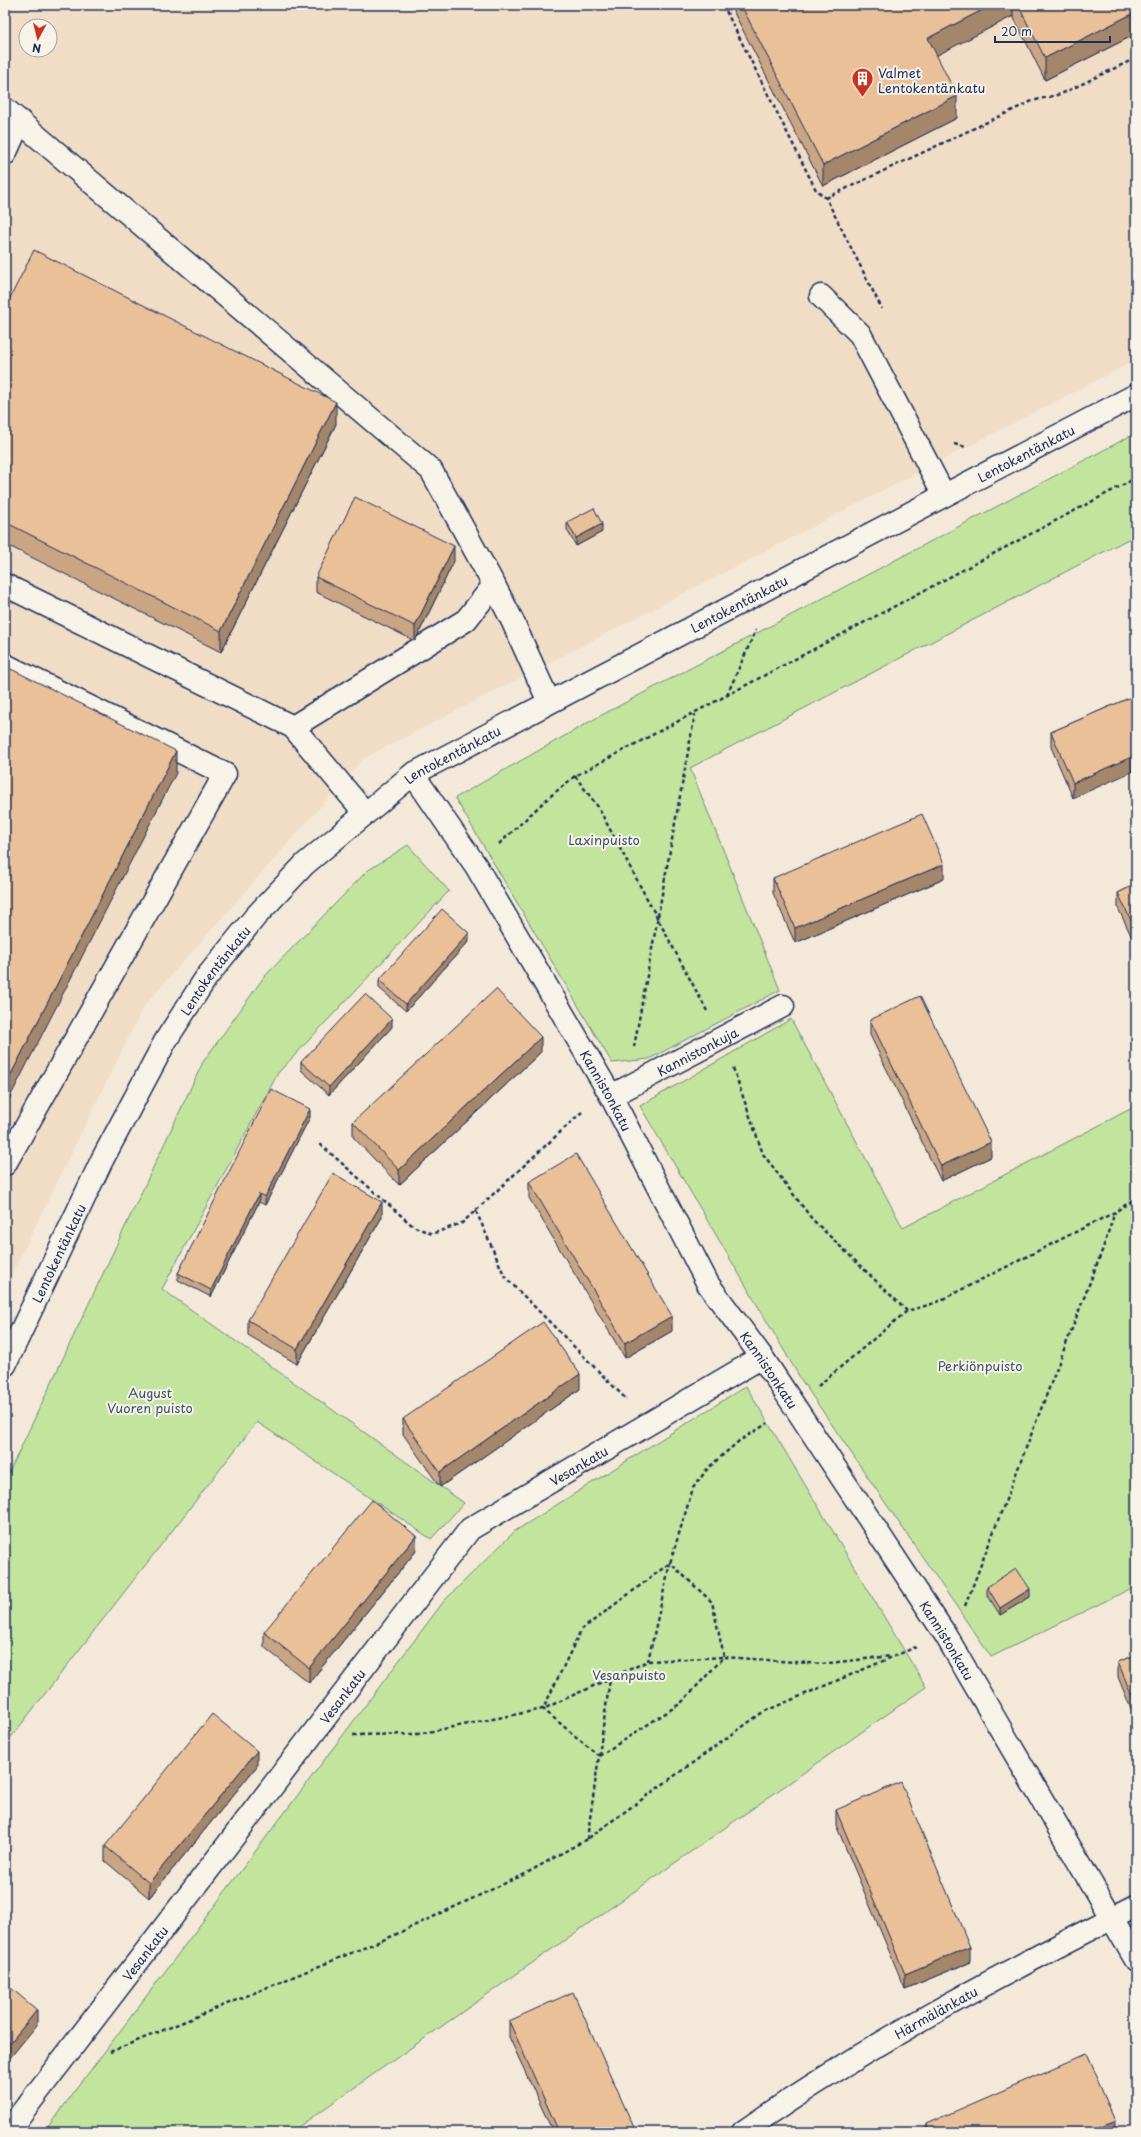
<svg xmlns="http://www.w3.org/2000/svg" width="1141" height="2137" font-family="'Playpen Sans',sans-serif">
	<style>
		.built { fill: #f1ddc5; fill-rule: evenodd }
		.green { fill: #c2e49d; stroke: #6e8a7e }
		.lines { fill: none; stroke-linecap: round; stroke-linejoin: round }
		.minor-casing { stroke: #1b2f5e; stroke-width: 25 }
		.path { stroke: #1b2f5e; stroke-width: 2.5; stroke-dasharray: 4 3; stroke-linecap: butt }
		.minor { stroke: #f7f3e8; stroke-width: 22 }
		.wall { fill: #c9a584; stroke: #1b2f5e }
		.shaded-wall { fill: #a4866b; stroke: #1b2f5e }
		.building { fill: #eac099; stroke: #1b2f5e }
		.labels { text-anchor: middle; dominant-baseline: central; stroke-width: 4; stroke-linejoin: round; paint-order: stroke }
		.poi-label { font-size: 13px; fill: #1b2f5e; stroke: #f7f3e8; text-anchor: start }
		.street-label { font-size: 13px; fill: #1b2f5e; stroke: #f7f3e8 }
		.park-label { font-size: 13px; fill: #3c536b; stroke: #f7f3e8 }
	</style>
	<rect width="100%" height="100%" fill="#f4e9d8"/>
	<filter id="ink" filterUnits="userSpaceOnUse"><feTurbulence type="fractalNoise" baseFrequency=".025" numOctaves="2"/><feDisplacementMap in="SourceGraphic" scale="8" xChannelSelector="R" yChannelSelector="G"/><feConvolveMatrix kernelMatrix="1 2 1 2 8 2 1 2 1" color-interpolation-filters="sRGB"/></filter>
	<g filter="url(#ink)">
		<path class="built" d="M5,5H1136V360L363,759L144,1006L5,1288ZM26,26H50V50H26Z"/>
		<g class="green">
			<path d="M1136,433V535L690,768L780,990L649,1059L612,1063L455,798L598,717Z"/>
			<path d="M408,845L449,891L278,1073L162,1289L464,1503L431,1539L257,1422L5,1745V1481L203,1062L264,977L367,871Z"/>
			<path d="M791,1019L903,1228L1136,1106V1586L991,1657L802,1381L640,1106Z"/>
			<path d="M746,1386L926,1687L291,2132H44L444,1601L515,1531Z"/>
		</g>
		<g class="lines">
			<defs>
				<g id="minor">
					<path d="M5,109L431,470L494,585L466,620L293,727"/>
					<path d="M5,154L20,121"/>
					<path d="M821,296L860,334L944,495"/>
					<path d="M5,585L293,727L365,813"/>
					<path d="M494,585L512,620L549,702"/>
					<path d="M5,665L225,774L5,1164"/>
					<path id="s1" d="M413,774L476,866L611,1096L708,1284L762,1357L945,1634L1136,1960"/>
					<path id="s2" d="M611,1096L783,1006"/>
					<path id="s3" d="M5,1365L102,1160L166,1040L206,978L255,917L305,864L413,774L1136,395"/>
					<path id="s4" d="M7,2132L470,1529L762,1357"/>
					<path id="s5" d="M743,2132C866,2045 1002,1974 1136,1906"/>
				</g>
			</defs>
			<use href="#minor" class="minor-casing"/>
			<g class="path">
				<path d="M723,5L816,190L826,198L882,309"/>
				<path d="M826,198L1032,101L1061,94L1136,58"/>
				<path d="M954,444L966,447"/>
				<path d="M727,695L756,630"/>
				<path d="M575,776L598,807L707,1011"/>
				<path d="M499,844L547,799L575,776L1136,478"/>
				<path d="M634,1047L695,714"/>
				<path d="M733,1068L763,1154L812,1219L907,1311"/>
				<path d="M320,1144L413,1226L432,1234L462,1223L583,1111"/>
				<path d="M476,1211L505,1277L627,1400"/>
				<path d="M818,1386L907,1311L935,1303L1115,1212L1136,1198"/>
				<path d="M965,1606L1102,1251L1115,1212"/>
				<path d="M353,1735L418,1734L543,1709L648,1661L724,1657L712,1602L670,1563L648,1661"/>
				<path d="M599,1755L610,1679"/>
				<path d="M599,1756L681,1703L724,1657L821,1664L891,1656"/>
				<path d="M587,1839L599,1756L543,1709L581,1630L670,1563L693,1488L708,1468L739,1441L768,1423"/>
				<path d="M110,2052L390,1937L525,1874L587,1839L763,1712L916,1647"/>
			</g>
			<use href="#minor" class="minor"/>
		</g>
		<g class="wall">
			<path d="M730,5H1136V34L1045,80L1013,16L936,55L957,118L823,186Z"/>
			<path d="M5,308L336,424L221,652L5,544Z"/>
			<path d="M567,522L602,532L576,546L567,530Z"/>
			<path d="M454,561L415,641L316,592V577Z"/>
			<path d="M1136,695L1073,798L1051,747V732Z"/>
			<path d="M773,878L944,879L795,943L773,893Z"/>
			<path d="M1136,884V946L1118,908V893Z"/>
			<path d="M469,941L406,1011L379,988V980Z"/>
			<path d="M870,1020L991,1157L941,1181L870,1035Z"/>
			<path d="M392,1027L329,1095L301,1070V1062Z"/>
			<path d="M541,1052L399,1185L353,1137V1122Z"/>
			<path d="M310,1117L265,1205L259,1202L211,1297L178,1280V1273Z"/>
			<path d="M529,1182L672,1331L625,1358L529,1198Z"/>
			<path d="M382,1217L297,1364L248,1335V1320Z"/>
			<path d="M580,1389L440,1487L403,1434V1419Z"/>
			<path d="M416,1551L309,1683L264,1647V1632Z"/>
			<path d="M987,1587L1030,1597L1000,1615L987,1594Z"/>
			<path d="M1136,1655V1721L1118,1677V1662Z"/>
			<path d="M257,1766L149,1898L105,1861V1846Z"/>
			<path d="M836,1810L970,1962L905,1989L836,1825Z"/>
			<path d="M509,2021L636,2132H553L509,2037Z"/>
			<path d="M926,2124L1115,2132H926Z"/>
		</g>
		<g class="shaded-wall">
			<path d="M992,5H1013V16L928,60V38Z"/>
			<path d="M1136,12V34L1045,80V58Z"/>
			<path d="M957,96V118L823,186V165Z"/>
			<path d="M336,402V424L221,652V631Z"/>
			<path d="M602,524V532L576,546V538Z"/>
			<path d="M454,546V561L415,641V626Z"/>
			<path d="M176,751V773L5,1107V1086Z"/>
			<path d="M1136,755V770L1073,798V783Z"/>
			<path d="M944,864V879L795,943V928Z"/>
			<path d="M469,933V941L406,1011V1004Z"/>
			<path d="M392,1019V1027L329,1095V1087Z"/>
			<path d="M541,1037V1052L399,1185V1170Z"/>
			<path d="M310,1109V1117L265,1205V1197Z"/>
			<path d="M991,1142V1157L941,1181V1166Z"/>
			<path d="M259,1194V1202L211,1297V1290Z"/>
			<path d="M382,1202V1217L297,1364V1349Z"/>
			<path d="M672,1316V1331L625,1358V1343Z"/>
			<path d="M580,1374V1389L440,1487V1472Z"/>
			<path d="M416,1536V1551L309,1683V1668Z"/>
			<path d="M1030,1589V1597L1000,1615V1608Z"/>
			<path d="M257,1751V1766L149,1898V1883Z"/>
			<path d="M970,1947V1962L905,1989V1974Z"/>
			<path d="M37,2010V2025L5,2064V2049Z"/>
			<path d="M1115,2120V2132H1087Z"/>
		</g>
		<g class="building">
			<path d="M741,5H992L928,38L957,96L823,165Z"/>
			<path d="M1018,5H1136V12L1045,58Z"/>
			<path d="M34,250L336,402L221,631L5,522V308Z"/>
			<path d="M355,497L454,546L415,626L316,577Z"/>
			<path d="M594,508L602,524L576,538L567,522Z"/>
			<path d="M5,666L176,751L5,1086Z"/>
			<path d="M1136,695V755L1073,783L1051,732Z"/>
			<path d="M922,814L944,864L795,928L773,878Z"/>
			<path d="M1136,884V931L1118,893Z"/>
			<path d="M442,909L469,933L406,1004L379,980Z"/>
			<path d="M496,989L541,1037L399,1170L353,1122Z"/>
			<path d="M365,994L392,1019L329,1087L301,1062Z"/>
			<path d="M920,996L991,1142L941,1166L870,1020Z"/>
			<path d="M271,1089L310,1109L265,1197L259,1194L211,1290L178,1273Z"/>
			<path d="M576,1154L672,1316L625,1343L529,1182Z"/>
			<path d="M333,1173L382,1202L297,1349L248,1320Z"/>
			<path d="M543,1322L580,1374L440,1472L403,1419Z"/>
			<path d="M372,1500L416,1536L309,1668L264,1632Z"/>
			<path d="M1016,1568L1030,1589L1000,1608L987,1587Z"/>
			<path d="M1136,1655V1706L1118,1662Z"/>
			<path d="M212,1714L257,1751L149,1883L105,1846Z"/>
			<path d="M901,1782L970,1947L905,1974L836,1810Z"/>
			<path d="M5,1983L37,2010L5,2049Z"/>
			<path d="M573,1992L636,2132H559L509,2021Z"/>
			<path d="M1086,2054L1115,2120L1087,2132H929L926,2124Z"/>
		</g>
	</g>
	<defs>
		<symbol id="building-pin" viewBox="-11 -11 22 30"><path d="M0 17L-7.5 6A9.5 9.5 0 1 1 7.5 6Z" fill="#c8321e" stroke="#f7f3e8"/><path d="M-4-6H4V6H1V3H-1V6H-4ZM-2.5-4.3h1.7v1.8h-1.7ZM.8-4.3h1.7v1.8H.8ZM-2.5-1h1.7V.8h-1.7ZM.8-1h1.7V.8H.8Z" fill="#fff"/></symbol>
	</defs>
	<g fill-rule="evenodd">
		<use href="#building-pin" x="850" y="66" width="25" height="34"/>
	</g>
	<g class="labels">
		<g class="poi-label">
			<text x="878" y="72">Valmet<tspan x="878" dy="15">Lentokentänkatu</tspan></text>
		</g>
		<g class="street-label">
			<text stroke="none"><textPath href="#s3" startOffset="1420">Lentokentänkatu</textPath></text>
			<text stroke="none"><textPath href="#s3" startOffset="1096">Lentokentänkatu</textPath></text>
			<text stroke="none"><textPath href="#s3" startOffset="772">Lentokentänkatu</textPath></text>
			<text stroke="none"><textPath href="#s3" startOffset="448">Lentokentänkatu</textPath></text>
			<text stroke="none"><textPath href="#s2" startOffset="97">Kannistonkuja</textPath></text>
			<text stroke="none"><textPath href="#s1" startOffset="371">Kannistonkatu</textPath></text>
			<text stroke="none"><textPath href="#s3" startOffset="124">Lentokentänkatu</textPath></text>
			<text stroke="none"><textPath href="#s1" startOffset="695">Kannistonkatu</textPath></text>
			<text stroke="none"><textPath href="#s4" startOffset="886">Vesankatu</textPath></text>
			<text stroke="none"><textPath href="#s1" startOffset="1019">Kannistonkatu</textPath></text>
			<text stroke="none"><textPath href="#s4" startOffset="550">Vesankatu</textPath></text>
			<text stroke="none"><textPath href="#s4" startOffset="226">Vesankatu</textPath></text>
			<text stroke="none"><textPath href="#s5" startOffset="227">Härmälänkatu</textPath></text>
		</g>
		<g class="park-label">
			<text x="604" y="839">Laxinpuisto</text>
			<text x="980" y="1365">Perkiönpuisto</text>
			<text x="150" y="1392">August<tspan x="150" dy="15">Vuoren puisto</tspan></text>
			<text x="629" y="1674">Vesanpuisto</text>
		</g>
	</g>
	<rect width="1141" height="2137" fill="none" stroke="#f7f3e8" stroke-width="20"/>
	<rect x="10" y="10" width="1121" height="2117" fill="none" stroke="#1b2f5e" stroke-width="1.5" filter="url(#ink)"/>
	<g transform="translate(38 38) rotate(187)"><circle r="19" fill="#f7f3e8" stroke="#9fa5b1"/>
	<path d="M0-3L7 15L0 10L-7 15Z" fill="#c8321e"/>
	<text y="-6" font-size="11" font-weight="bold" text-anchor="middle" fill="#1b2f5e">N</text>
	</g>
	<path d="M995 36v6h115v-6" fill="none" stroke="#1b2f5e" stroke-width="2"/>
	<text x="1001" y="36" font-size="12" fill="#1b2f5e" stroke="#f7f3e8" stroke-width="3" paint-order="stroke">20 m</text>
</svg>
